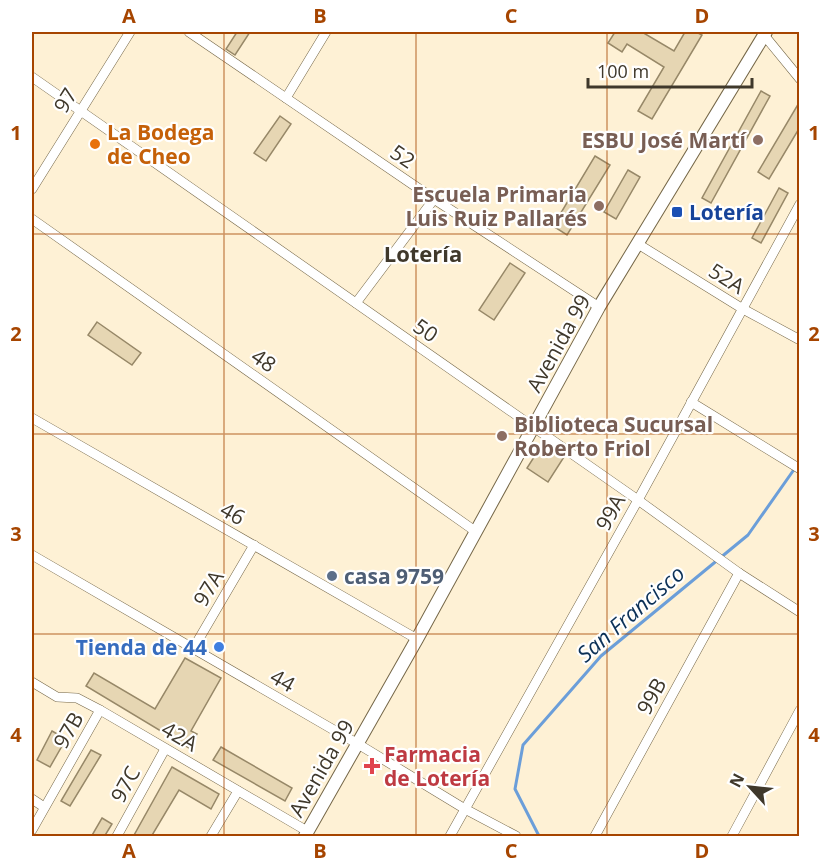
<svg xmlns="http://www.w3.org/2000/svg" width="831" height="868" font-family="'Open Sans',sans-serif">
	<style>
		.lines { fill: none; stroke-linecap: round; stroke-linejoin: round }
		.stream { stroke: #6b9ed9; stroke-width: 3 }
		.building { fill: #e6d6b3; stroke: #978868; stroke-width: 1.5 }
		.minor-casing { stroke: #756748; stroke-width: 10 }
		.tertiary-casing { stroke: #756748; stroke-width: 14 }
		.minor { stroke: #fff; stroke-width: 9 }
		.tertiary { stroke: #fff; stroke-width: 12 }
		.grid { fill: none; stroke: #a64500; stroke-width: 1.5; stroke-opacity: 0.55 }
		.education-dot { fill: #8d6e63; stroke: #fff; stroke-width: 2 }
		.food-dot { fill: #e8710a; stroke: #fff; stroke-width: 2 }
		.transit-dot { fill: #1a4fb4; stroke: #fff; stroke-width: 2 }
		.service-dot { fill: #5c6f8a; stroke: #fff; stroke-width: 2 }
		.shop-dot { fill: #3f7fe0; stroke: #fff; stroke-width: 2 }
		.health-dot { fill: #e0444e; stroke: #fff; stroke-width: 2 }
		.labels { text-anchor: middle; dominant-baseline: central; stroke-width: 4.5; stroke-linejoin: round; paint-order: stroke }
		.street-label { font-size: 21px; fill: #3f382b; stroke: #fff }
		.food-label { font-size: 21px; font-weight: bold; fill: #c56008; stroke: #fff; text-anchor: start }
		.education-label { font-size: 21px; font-weight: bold; fill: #785e54; stroke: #fff; text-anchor: end }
		.transit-label { font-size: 21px; font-weight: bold; fill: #164399; stroke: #fff; text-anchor: start }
		.service-label { font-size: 21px; font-weight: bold; fill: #4e5e75; stroke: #fff; text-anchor: start }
		.shop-label { font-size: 21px; font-weight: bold; fill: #366cbe; stroke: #fff; text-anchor: end }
		.health-label { font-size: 21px; font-weight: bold; fill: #be3a42; stroke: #fff; text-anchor: start }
		.neighbourhood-label { font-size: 22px; font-weight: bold; fill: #3f382b; stroke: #fff }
		.water-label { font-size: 22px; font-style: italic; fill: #0c3157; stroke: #fff }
		.neatline { fill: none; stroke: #a64500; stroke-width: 2 }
		.grid-label { font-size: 20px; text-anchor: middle; font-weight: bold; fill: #a64500 }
	</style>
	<rect width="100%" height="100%" fill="#fef1d5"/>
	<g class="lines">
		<path class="stream" d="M539,836L515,789L523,745L601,656L748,535L800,461"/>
	</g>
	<g class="building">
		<path d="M237,32H250L235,55L226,49Z"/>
		<path d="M615,32H642L674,51L685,32H696L702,35L652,119L638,111L664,67L627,44L622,52L608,43Z"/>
		<path d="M761,91L770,96L711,203L702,198Z"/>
		<path d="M800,101V127L769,179L758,172Z"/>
		<path d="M280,116L291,124L266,161L254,153Z"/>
		<path d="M595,156L610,165L567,235L553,226Z"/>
		<path d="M628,170L640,177L616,219L604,212Z"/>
		<path d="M779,188L788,193L761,243L752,238Z"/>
		<path d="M510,263L525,273L494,320L479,310Z"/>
		<path d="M97,322L141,353L132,365L88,335Z"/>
		<path d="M543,443L564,457L548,482L527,468Z"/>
		<path d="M185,658L221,678L191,731L197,734L189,748L86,686L94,673L155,709Z"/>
		<path d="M52,731L66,739L50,767L37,760Z"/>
		<path d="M221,747L292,788L285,801L213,760Z"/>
		<path d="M91,750L101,755L70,806L61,801Z"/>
		<path d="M172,767L219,794L211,809L179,790L151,837H133Z"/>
		<path d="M102,818L112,824L104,837H91Z"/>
	</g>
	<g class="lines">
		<defs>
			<g id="minor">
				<path d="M189,32L434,199L599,307"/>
				<path d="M764,35L800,79"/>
				<path d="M32,77L638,500L739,573L800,612"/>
				<path d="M286,98L326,32"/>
				<path d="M32,189L130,32"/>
				<path d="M32,219L475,531"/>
				<path d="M638,244L743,309L800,340"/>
				<path d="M356,303L434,199"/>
				<path d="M691,402L800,469"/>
				<path d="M32,418L417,639"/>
				<path d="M32,555L358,744L465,809L516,836"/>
				<path d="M193,649L254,545"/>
				<path d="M32,682L57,697L77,698L100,710L307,831"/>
				<path d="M32,799L44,807"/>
				<path d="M32,830L100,710"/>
				<path d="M117,836L165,749"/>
				<path d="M211,836L238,791"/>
				<path d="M450,836L638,500L800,204"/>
				<path d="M595,836L739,573"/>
				<path d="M732,836L800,710"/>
			</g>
			<path id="tertiary" d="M305,836L417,639L599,307L766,32"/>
		</defs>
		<use href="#minor" class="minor-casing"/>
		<use href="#tertiary" class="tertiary-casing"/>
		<use href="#minor" class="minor"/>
		<use href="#tertiary" class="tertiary"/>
	</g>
	<path class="grid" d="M224,32V836M416,32V836M607,32V836M32,234H800M32,434H800M32,634H800"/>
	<g class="education-dot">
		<circle cx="758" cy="140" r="6"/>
		<circle cx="599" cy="206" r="6"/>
		<circle cx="502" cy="436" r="6"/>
	</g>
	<circle class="food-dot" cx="95" cy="144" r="6"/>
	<rect class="transit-dot" x="671" y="206" width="12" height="12" rx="3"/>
	<circle class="service-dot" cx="332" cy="576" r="6"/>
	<circle class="shop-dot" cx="219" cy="647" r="6"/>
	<path class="health-dot" d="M369 757h6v6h6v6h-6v6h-6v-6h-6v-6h6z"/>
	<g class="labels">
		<g class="street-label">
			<text transform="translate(65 100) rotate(-58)">97</text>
			<text transform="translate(403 156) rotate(34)">52</text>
			<text transform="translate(727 278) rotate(32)">52A</text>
			<text transform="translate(426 330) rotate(35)">50</text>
			<text transform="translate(558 343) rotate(-61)">Avenida 99</text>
			<text transform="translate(264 360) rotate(35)">48</text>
			<text transform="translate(610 512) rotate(-61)">99A</text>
			<text transform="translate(233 513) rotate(30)">46</text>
			<text transform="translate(208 588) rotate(-59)">97A</text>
			<text transform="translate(283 680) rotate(30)">44</text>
			<text transform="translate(651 696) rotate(-61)">99B</text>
			<text transform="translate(68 730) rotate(-60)">97B</text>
			<text transform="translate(180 736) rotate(30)">42A</text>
			<text transform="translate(321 768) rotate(-60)">Avenida 99</text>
			<text transform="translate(125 784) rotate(-61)">97C</text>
		</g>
		<g class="food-label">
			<text x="107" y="132">La Bodega<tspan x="107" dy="24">de Cheo</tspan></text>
		</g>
		<g class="education-label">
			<text x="746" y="140">ESBU José Martí</text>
			<text x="587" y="194">Escuela Primaria<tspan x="587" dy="24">Luis Ruiz Pallarés</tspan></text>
			<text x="514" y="424" text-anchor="start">Biblioteca Sucursal<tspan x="514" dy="24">Roberto Friol</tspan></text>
		</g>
		<g class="transit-label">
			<text x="689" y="212">Lotería</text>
		</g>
		<g class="service-label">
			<text x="344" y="576">casa 9759</text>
		</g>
		<g class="shop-label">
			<text x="207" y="647">Tienda de 44</text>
		</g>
		<g class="health-label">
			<text x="384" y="754">Farmacia<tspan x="384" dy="24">de Lotería</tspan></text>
		</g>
		<g class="neighbourhood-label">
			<text x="423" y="253">Lotería</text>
		</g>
		<g class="water-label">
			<text transform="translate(630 613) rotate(-41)">San Francisco</text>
		</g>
	</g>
	<rect width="831" height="868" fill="none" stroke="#ffffff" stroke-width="66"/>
	<g transform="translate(750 787) rotate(297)" stroke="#ffffff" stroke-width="4.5" paint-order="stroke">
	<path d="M0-4.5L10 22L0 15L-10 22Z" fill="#3f382b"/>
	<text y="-9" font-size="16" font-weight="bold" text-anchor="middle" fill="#3f382b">N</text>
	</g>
	<path d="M588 78v9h164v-9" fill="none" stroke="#3f382b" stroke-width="3"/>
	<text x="597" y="78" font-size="18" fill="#3f382b" stroke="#ffffff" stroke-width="4.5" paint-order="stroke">100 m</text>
	<rect x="33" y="33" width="765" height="802" class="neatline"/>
	<g class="grid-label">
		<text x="129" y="23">A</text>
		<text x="320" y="23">B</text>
		<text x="511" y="23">C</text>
		<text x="702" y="23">D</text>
		<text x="16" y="140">1</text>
		<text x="814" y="140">1</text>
		<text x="16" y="341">2</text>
		<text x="814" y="341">2</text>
		<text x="16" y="541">3</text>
		<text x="814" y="541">3</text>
		<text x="16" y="742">4</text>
		<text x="814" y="742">4</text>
		<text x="129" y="858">A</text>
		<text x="320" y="858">B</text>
		<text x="511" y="858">C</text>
		<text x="702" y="858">D</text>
	</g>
</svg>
